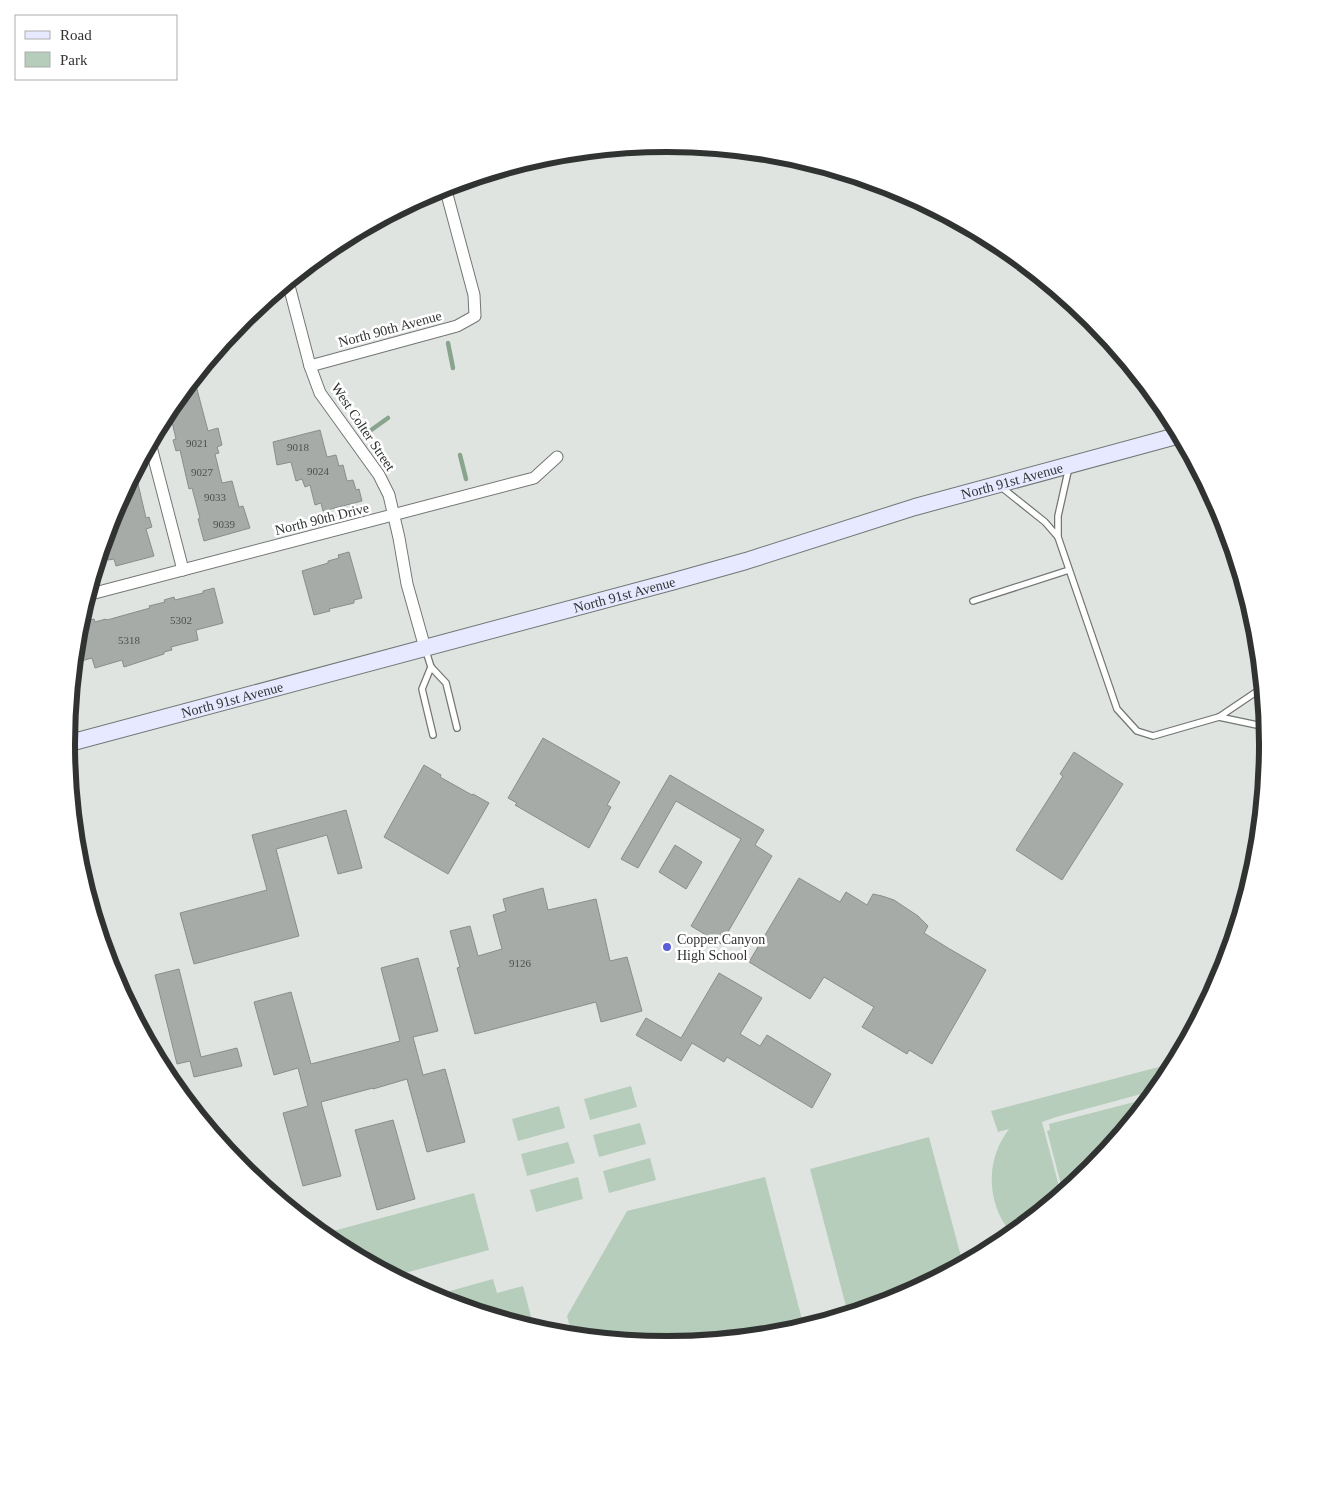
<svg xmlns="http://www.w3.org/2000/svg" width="1334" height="1488" font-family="'Times New Roman',serif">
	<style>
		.green { fill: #b5cdba }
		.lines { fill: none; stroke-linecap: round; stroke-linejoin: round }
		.stream { stroke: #88a48d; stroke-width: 4.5 }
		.building { fill: #a7aba7; stroke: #8a8e8b }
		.lane-casing { stroke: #737774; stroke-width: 8 }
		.street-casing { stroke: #737774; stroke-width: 13 }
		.secondary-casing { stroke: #737774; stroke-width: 18 }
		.lane { stroke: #fff; stroke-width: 5.5 }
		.street { stroke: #fff; stroke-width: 11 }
		.secondary { stroke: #e6e9ff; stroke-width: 16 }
		.poi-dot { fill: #5a5fd7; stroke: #fff; stroke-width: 2 }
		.labels { text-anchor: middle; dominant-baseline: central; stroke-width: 5; stroke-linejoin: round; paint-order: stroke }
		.number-label { font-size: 11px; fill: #4e514f }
		.street-label { font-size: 14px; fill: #313332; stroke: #fff }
		.poi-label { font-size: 14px; fill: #313332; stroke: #fff; text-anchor: start }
		.rim { fill: none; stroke: #313332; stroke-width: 6 }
	</style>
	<rect width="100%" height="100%" fill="#e0e4e1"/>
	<g class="green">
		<path d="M1174,1063L1166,1078L1156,1090L1056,1117L1042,1122L1061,1194L1012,1234C986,1204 985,1160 1009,1129L998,1132L991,1111Z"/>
		<path d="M631,1086L637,1107L590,1120L584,1099Z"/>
		<path d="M1150,1098L1092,1169L1063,1192L1047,1131L1050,1130L1049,1124Z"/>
		<path d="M559,1106L565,1128L518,1141L512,1119Z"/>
		<path d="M640,1123L646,1144L599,1157L593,1135Z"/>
		<path d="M929,1137L963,1264L897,1299L848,1314L810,1169Z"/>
		<path d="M568,1142L575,1163L527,1176L521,1154Z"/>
		<path d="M650,1158L656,1180L609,1193L603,1171Z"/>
		<path d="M578,1177L583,1199L536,1212L530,1190Z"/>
		<path d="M765,1177L804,1327L784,1333L667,1345L572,1335L567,1316L627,1211Z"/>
		<path d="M474,1193L489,1250L394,1276L333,1243L322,1234Z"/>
		<path d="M493,1279L497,1293L523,1286L534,1328L437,1299L432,1296Z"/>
	</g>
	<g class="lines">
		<g class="stream">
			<path d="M448,343L453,368"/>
			<path d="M367,433L388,418"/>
			<path d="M460,455L466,479"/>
		</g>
	</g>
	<g class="building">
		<path d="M194,378L208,431L218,428L222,445L217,447L219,453L215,454L222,483L232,481L239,507L243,506L250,528L204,541L198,519L200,518L192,488L189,489L180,450L176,451L173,440L176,439L169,409Z"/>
		<path d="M320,430L327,457L336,455L339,466L343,465L347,481L353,480L356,490L359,489L362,501L323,511L321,503L315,505L310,485L305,487L302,479L296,481L291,462L277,465L273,442Z"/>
		<path d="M135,471L146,518L149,517L152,527L146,529L154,556L116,566L114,559L108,560L103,543L112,514Z"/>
		<path d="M349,552L362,598L354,600V603L329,609L330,611L314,615L302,571L328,563V561L339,558L338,555Z"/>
		<path d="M214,588L223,623L196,630L198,640L171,647L172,650L164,652V654L124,667L122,660L95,668L92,658L74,663L78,627L84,625L83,622L94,619L95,622L106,619L107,620L150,608L149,606L165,602L164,600L174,597L175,600L203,593V591Z"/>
		<path d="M543,738L620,782L607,805L611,807L589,848L515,805L517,803L508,798Z"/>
		<path d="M1074,752L1123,784L1062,880L1016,850L1063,776L1060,774Z"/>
		<path d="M424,765L441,775L440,777L472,795L473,794L489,803L448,874L384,837Z"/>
		<path d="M670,775L764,830L755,845L772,856L721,944L691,926L741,839L676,801L638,868L621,859Z"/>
		<path d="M346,810L362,868L338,874L327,835L276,849L299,936L194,964L180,913L267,890L252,835Z"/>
		<path d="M675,845L702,862L686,889L659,872Z"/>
		<path d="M799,878L840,902L846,892L867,905L873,894L882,896L894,900L918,916L928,926L924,933L948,948L986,970L932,1064L909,1050L907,1054L862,1027L874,1007L824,977L810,999L749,962Z"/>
		<path d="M543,888L548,910L596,899L610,961L627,957L642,1011L601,1022L596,1002L475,1034L457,968L460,967L450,931L470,926L478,956L502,949L493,915L506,911L503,899Z"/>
		<path d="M418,958L438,1031L413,1037L423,1075L445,1069L465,1142L427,1152L407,1079L373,1089V1088L321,1102L341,1176L303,1186L283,1113L308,1106L298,1068L274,1075L254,1002L291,992L311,1064L400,1041L381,968Z"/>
		<path d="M179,969L201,1057L237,1048L242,1066L194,1077L190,1061L177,1064L155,975Z"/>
		<path d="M719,973L762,998L740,1034L760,1046L767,1035L831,1074L812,1108L727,1057L724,1062L692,1043L681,1061L636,1035L646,1018L681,1038Z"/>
		<path d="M393,1120L415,1199L377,1210L355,1130Z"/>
	</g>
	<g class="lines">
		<defs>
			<g id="lane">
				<path d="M1000,486L1045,522L1058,537V516L1069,467"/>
				<path d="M1058,537L1117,709L1137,731L1153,736L1219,717L1262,688"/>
				<path d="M973,601L1069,570"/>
				<path d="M425,648L431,667L446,683L457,728"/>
				<path d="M431,667L422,689L433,735"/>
				<path d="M1219,717L1257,725L1266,731"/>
			</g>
			<g id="street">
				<path d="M288,282L310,366L320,393L379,475L389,495L399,538L407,584L425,648"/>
				<path d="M310,366L457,326L475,316L474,295L445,187"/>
				<path d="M150,443L183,570"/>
				<path d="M87,595L534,478L557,457"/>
			</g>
			<g id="secondary">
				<path id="s1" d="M66,744L671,582L746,561L915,507L1180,435"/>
			</g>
		</defs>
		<use href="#lane" class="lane-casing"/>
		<use href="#street" class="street-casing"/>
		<use href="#secondary" class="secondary-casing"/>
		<use href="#lane" class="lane"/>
		<use href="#street" class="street"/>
		<use href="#secondary" class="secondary"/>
	</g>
	<circle class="poi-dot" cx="667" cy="947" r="5"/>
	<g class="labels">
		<g class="number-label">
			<text x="197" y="443">9021</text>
			<text x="298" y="447">9018</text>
			<text x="318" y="471">9024</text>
			<text x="202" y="472">9027</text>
			<text x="215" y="497">9033</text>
			<text x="224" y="524">9039</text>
			<text x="181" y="620">5302</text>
			<text x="129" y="640">5318</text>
			<text x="520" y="963">9126</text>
		</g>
		<g class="street-label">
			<text transform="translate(390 329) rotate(-15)">North 90th Avenue</text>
			<text transform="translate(363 427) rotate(56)">West Colter Street</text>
			<text stroke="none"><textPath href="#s1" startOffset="982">North 91st Avenue</textPath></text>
			<text transform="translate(322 519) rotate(-14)">North 90th Drive</text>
			<text stroke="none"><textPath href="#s1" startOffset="578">North 91st Avenue</textPath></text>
			<text stroke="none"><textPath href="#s1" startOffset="172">North 91st Avenue</textPath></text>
		</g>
		<g class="poi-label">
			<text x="677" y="939">Copper Canyon<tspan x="677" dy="16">High School</tspan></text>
		</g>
	</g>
	<path d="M0 0H1334V1488H0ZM75 744a592 592 0 1 1 1184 0a592 592 0 1 1-1184 0Z" fill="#fff" fill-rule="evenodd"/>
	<path class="rim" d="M75 744a592 592 0 1 1 1184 0a592 592 0 1 1-1184 0Z"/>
	<rect x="15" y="15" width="162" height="65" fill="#ffffff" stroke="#adadad"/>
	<rect x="25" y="31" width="25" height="8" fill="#e6e9ff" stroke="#adadad"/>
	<text x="60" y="40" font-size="15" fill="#313332">Road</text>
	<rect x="25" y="52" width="25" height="15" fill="#b5cdba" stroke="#adadad"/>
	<text x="60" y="65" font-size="15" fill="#313332">Park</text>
</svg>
